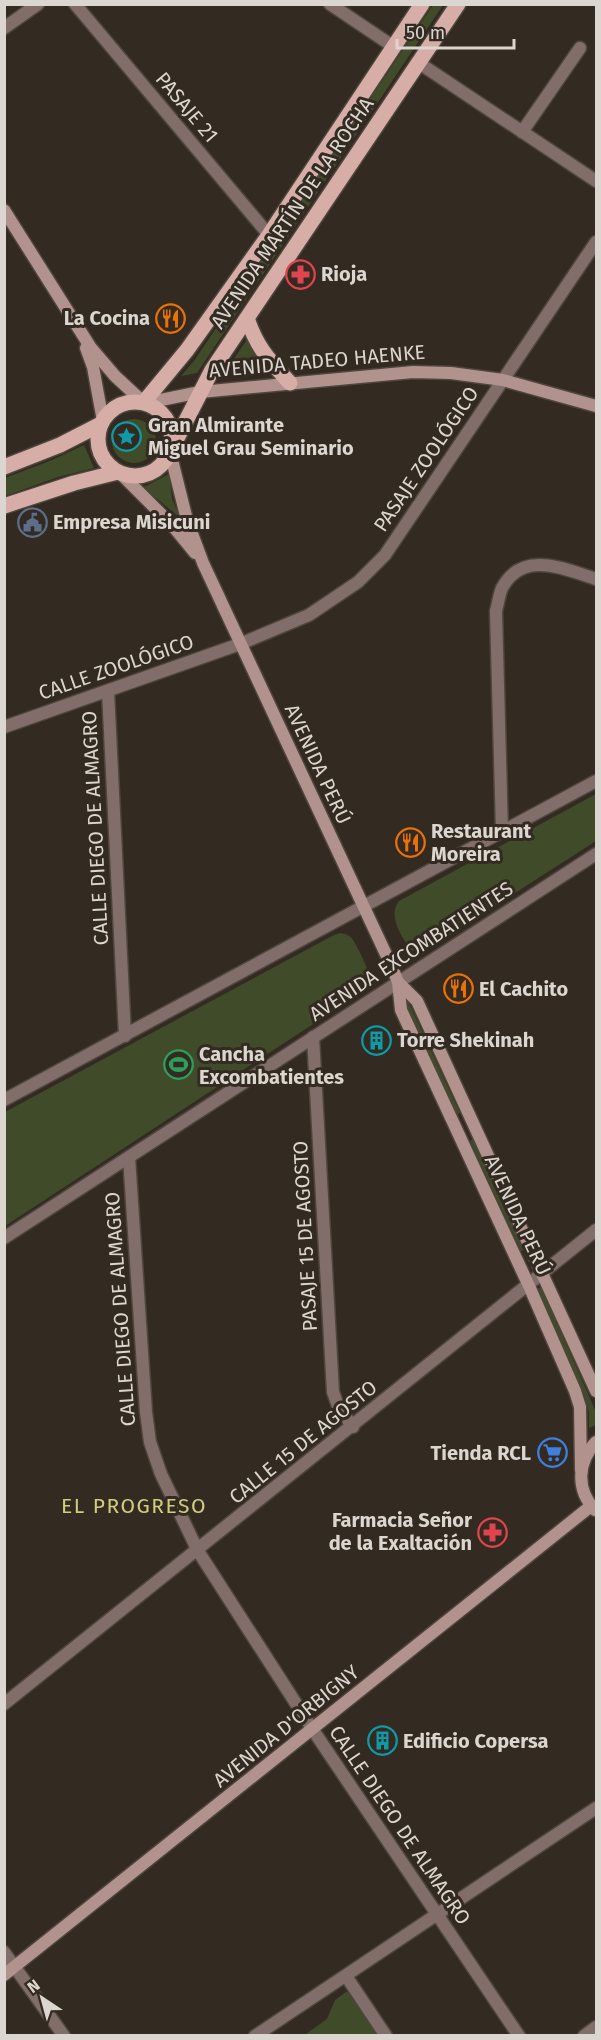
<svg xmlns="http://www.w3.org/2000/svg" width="601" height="2040" font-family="'Fira Sans',sans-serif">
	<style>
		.green { fill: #404b2a }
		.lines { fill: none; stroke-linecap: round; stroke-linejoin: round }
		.street-casing { stroke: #4e463d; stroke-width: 15 }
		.secondary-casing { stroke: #4e463d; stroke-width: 15 }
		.primary-casing { stroke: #4e463d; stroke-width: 18 }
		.street { stroke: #816e6a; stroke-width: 12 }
		.secondary { stroke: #b1928d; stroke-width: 12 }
		.primary { stroke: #d6aea7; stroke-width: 15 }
		.labels { text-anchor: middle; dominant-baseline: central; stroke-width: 6; stroke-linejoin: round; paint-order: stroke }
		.street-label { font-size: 20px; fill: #dbd6cf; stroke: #332b21 }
		.poi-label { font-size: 20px; font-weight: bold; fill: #dbd6cf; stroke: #332b21; text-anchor: start }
		.neighbourhood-label { font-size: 21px; letter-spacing: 1.5px; fill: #d0cd7f; stroke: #332b21 }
	</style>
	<rect width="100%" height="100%" fill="#332b21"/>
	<g class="green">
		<path d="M433,5H443L197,373L181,376L194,361Z"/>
		<path d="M248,338L252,349L266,369L226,373L227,369Z"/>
		<circle cx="134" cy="441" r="22"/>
		<path d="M84,445L94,468L58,477L5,496V478L52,460Z"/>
		<path d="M169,474L172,499L181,519L160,501L142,488Z"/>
		<path d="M596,794V841L425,951L416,952L411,950C402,937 387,916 399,901Z"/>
		<path d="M340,933C345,934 350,935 353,940C357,946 371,973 370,980C370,986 366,989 362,992L5,1226V1112L332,936Z"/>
		<path d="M409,1003L460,1113L457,1115L406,1005Z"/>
		<path d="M473,1139L524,1250L521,1251L470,1141Z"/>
		<path d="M541,1287L596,1412V1425L589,1428V1412L584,1395L538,1289Z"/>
		<path d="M346,1992L351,1993L380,2036H303L327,2019L335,2000Z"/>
	</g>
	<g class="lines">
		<defs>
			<g id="street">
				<path d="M75,4L269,235"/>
				<path d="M330,4L394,47"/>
				<path d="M4,28L38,4"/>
				<path d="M419,63L596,181"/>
				<path d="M522,132L580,48"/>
				<path d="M108,691L125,1036"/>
				<path d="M4,727L240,644L309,615L358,582L385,555L596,242"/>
				<path d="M502,832L496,611C498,604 499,595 502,588C523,549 564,569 596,579"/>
				<path d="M313,1037L333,1392L338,1406L353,1427"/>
				<path d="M4,1100L596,781"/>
				<path d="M129,1157L146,1412L150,1442L161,1474L198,1551L313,1730L519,2036"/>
				<path d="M4,1238L596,854"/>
				<path d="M4,1704L596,1230"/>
				<path d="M4,1952L64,2036"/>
				<path d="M346,1976L386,2036"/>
				<path d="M255,2036L596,1808"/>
				<path d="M584,2036L596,2027"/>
			</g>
			<g id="secondary">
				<path d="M4,210L91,348L115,376L143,402"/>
				<path d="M86,348L93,367L103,421"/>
				<path d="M146,403L200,392L413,372L451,373L503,380L596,406"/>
				<path d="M170,452L187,520L203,563L391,965L398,982L401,1010L529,1286L575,1391L580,1407L581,1470"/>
				<path d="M120,473L172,525L195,553"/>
				<path d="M398,982L417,1001L596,1391"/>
				<path d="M595,1510C576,1490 577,1462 596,1442"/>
				<path d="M4,1975L591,1506"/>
			</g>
			<g id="primary">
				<path d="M247,318C257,348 269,360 290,383"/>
				<circle cx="135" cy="439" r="37"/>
				<path d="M144,402L187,350L269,235L422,4"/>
				<path d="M171,450L212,370L458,4"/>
				<path d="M4,467L60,445L101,424"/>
				<path d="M4,506L74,483L118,472"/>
			</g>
		</defs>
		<use href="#street" class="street-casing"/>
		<use href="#secondary" class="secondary-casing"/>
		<use href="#primary" class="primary-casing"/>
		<use href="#street" class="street"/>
		<use href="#secondary" class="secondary"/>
		<use href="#primary" class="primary"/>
	</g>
	<defs>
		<symbol id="pharmacy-ring" viewBox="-11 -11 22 22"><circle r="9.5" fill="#332b21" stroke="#e0444e" stroke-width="1.5"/><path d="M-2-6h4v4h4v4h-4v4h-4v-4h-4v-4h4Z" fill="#e0444e"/></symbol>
		<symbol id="restaurant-ring" viewBox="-11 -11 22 22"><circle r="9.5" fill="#332b21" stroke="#e8710a" stroke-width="1.5"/><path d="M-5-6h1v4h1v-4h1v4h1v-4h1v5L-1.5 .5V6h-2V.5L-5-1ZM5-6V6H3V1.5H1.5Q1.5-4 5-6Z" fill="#e8710a"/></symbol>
		<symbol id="sight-ring" viewBox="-11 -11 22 22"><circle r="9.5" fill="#332b21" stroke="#0f9aa8" stroke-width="1.5"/><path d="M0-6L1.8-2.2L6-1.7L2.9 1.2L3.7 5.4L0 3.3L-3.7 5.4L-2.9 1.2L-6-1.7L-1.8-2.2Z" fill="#0f9aa8"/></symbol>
		<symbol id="civic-ring" viewBox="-11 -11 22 22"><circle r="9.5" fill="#332b21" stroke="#5c6f8a" stroke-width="1.5"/><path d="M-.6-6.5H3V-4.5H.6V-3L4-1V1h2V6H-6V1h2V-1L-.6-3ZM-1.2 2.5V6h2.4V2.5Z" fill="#5c6f8a"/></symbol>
		<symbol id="building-ring" viewBox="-11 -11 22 22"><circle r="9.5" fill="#332b21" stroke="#0f9aa8" stroke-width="1.5"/><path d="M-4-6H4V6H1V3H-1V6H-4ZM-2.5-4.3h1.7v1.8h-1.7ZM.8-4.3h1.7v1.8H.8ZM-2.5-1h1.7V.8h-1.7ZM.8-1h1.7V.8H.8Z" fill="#0f9aa8"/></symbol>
		<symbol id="stadium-ring" viewBox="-11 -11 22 22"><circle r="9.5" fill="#332b21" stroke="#2e9e5b" stroke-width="1.5"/><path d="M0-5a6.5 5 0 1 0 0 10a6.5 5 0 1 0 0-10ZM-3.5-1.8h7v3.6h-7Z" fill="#2e9e5b"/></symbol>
		<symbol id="supermarket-ring" viewBox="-11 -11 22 22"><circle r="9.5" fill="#332b21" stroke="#3f7fe0" stroke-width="1.5"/><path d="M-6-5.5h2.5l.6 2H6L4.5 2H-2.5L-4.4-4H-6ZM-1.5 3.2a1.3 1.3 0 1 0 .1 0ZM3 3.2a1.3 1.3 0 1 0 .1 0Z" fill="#3f7fe0"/></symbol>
	</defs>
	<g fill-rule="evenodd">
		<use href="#pharmacy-ring" x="284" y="258" width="33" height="33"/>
		<use href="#restaurant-ring" x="154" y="302" width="33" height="33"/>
		<use href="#sight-ring" x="110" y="420" width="33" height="33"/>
		<use href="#civic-ring" x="16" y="506" width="33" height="33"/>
		<use href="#restaurant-ring" x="394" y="826" width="33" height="33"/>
		<use href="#restaurant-ring" x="442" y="972" width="33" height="33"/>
		<use href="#building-ring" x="360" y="1024" width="33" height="33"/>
		<use href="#stadium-ring" x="162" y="1048" width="33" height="33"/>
		<use href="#supermarket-ring" x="536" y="1436" width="33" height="33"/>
		<use href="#pharmacy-ring" x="476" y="1516" width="33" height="33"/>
		<use href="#building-ring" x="366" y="1724" width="33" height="33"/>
	</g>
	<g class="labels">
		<g class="street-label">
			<text transform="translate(187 107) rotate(50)">PASAJE 21</text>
			<text transform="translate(292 213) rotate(-56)">AVENIDA MARTÍN DE LA ROCHA</text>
			<text transform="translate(317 361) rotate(-5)">AVENIDA TADEO HAENKE</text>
			<text transform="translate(426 459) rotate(-56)">PASAJE ZOOLÓGICO</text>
			<text transform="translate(116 667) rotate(-19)">CALLE ZOOLÓGICO</text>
			<text transform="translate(318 764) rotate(65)">AVENIDA PERÚ</text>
			<text transform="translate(95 828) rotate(-93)">CALLE DIEGO DE ALMAGRO</text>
			<text transform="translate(411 951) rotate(-33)">AVENIDA EXCOMBATIENTES</text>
			<text transform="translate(518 1215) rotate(65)">AVENIDA PERÚ</text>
			<text transform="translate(305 1236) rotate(-93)">PASAJE 15 DE AGOSTO</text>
			<text transform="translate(120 1309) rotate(-94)">CALLE DIEGO DE ALMAGRO</text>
			<text transform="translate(303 1442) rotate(-39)">CALLE 15 DE AGOSTO</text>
			<text transform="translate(286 1726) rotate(-39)">AVENIDA D'ORBIGNY</text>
			<text transform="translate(400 1825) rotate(56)">CALLE DIEGO DE ALMAGRO</text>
		</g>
		<g class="poi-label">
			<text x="321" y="274">Rioja</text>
			<text x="150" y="318" text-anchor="end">La Cocina</text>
			<text x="148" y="425">Gran Almirante<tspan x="148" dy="23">Miguel Grau Seminario</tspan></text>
			<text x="53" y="522">Empresa Misicuni</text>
			<text x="431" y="831">Restaurant<tspan x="431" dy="23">Moreira</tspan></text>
			<text x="479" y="989">El Cachito</text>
			<text x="397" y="1040">Torre Shekinah</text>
			<text x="199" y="1054">Cancha<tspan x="199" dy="23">Excombatientes</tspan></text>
			<text x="531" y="1453" text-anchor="end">Tienda RCL</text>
			<text x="472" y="1520" text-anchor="end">Farmacia Señor<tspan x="472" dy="23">de la Exaltación</tspan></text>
			<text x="403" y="1741">Edificio Copersa</text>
		</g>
		<g class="neighbourhood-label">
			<text x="134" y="1506">EL PROGRESO</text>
		</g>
	</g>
	<rect width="601" height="2040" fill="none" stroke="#dbd6cf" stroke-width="12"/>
	<g transform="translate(42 1998) rotate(324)" stroke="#332b21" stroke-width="4.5" paint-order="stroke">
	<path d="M0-4.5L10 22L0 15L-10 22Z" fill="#dbd6cf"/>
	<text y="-9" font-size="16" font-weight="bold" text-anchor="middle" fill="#dbd6cf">N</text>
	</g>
	<path d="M397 39v9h117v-9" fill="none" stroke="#dbd6cf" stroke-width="3"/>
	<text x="406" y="39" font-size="18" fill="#dbd6cf" stroke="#332b21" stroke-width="4.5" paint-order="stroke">50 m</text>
</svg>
